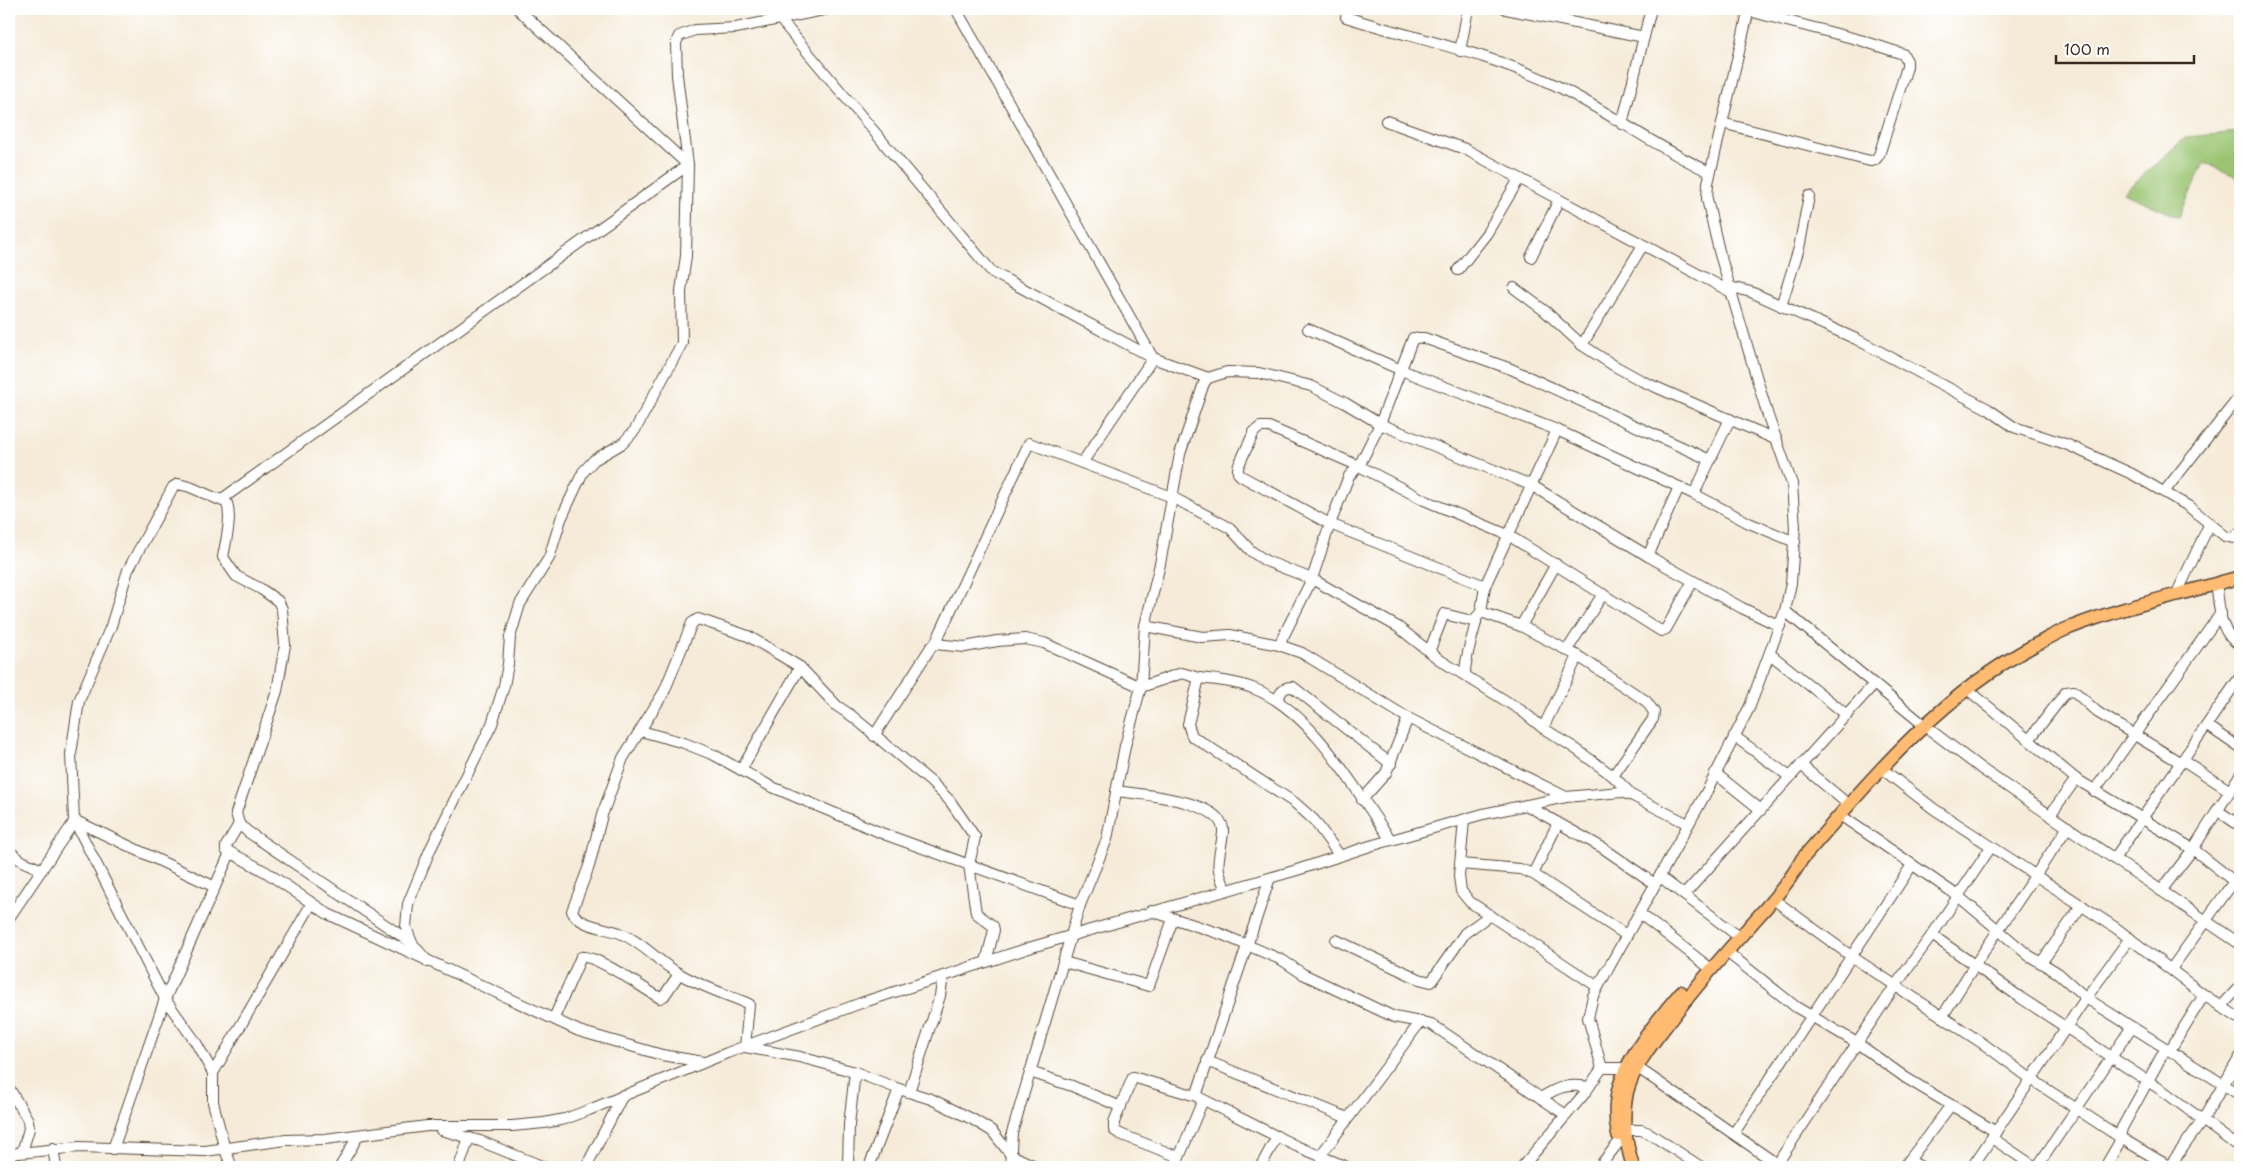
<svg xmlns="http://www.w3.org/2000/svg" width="2249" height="1176" font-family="'Playpen Sans',sans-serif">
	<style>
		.green { fill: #9ac471; stroke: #6a7748 }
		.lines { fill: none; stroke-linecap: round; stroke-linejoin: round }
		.minor-casing { stroke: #57473a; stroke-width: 12 }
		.major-casing { stroke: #57473a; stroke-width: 15 }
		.minor { stroke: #fff; stroke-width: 10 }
		.major { stroke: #febb71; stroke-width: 12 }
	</style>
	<rect width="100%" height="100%" fill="#fff"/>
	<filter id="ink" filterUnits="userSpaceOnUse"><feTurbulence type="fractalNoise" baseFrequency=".02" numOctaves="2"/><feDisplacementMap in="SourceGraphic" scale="10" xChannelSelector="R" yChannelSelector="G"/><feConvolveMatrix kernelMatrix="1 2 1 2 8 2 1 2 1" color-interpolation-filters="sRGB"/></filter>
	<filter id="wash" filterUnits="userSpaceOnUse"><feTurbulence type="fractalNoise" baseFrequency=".0096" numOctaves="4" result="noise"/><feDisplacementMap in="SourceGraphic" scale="20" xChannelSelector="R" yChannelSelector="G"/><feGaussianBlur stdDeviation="1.12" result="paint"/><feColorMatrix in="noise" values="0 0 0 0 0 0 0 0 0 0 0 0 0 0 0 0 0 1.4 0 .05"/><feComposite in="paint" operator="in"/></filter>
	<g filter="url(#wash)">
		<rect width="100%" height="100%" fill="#f5ebd8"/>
		<path class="green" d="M2240,132V178L2204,163L2179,217L2123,193L2186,137Z"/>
	</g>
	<g filter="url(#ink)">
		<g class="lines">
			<defs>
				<g id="minor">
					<path d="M956,9L1153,358L1082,463"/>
					<path d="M1506,9L1644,37"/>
					<path d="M1749,9L1708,183L1707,199L1719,251L1768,416L1792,484L1795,528L1791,583L1785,611L1750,706L1707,791L1593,996L1588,1018L1602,1068H1638L1777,1164"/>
					<path d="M1346,17C1415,39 1489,53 1555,85C1608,111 1655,147 1710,172"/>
					<path d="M779,18L992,272L1153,358L1208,378"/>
					<path d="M1460,51L1468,9"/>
					<path d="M1386,121L1465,149L1731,292"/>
					<path d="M1722,123L1870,161L1875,160L1879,155L1907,67V61L1903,54L1860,40L1749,11"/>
					<path d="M1622,124L1651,9"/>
					<path d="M1531,257L1559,200"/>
					<path d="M1458,270L1487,233L1519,179"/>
					<path d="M1730,287L1751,292L1856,339L1988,409L2014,427L2068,445L2132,474L2188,506L2225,536L2233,538L2240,532"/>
					<path d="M1514,288L1545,311L1582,345L1613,365L1642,381L1777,440"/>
					<path d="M1781,306L1799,248L1809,196"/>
					<path d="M1308,329L1401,370L1557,430L1694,494L1749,523L1795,542"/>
					<path d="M1582,345L1643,245"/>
					<path d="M2164,492L2240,396"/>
					<path d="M1694,494L1730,419"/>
					<path d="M222,499L688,165L518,9"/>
					<path d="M1648,556L1679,487"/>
					<path d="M2216,584C2220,607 2218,632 2240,645"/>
					<path d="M1485,586L1330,524L1241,476L1238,473V467L1254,432L1260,427H1269L1359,466L1424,500L1508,535L1661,631L1666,629L1693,581"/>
					<path d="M2177,593L2210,523"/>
					<path d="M1785,611L1925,726L1983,770L2240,944"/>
					<path d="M1481,612L1521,626L1578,656L1543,728"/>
					<path d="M1145,626L1202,637L1230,635L1279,645L1302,653L1408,718L1566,797"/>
					<path d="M1521,626L1556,564"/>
					<path d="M935,644L965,647L997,641L1025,639L1044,643L1141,687L1182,673L1199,678L1188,724L1192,736L1295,803L1314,820L1340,856"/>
					<path d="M1279,645L1312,579L1330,524L1349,476L1359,466L1380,424L1413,338H1424L1511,369L1710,460"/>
					<path d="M1567,650L1603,594"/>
					<path d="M1429,652L1444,614L1476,622V618L1481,612L1485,586L1557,430"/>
					<path d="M1770,654L1847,715"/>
					<path d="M1578,656L1646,701L1654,712L1653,719L1613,776"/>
					<path d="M1465,674C1465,656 1472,640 1476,622"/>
					<path d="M1199,678C1219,680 1237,682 1255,689C1314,713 1355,790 1391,840"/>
					<path d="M1966,688L2076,779L2193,849L2240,886"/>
					<path d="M1277,700C1281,692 1283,686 1293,687L1391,764"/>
					<path d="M2208,726L2240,748"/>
					<path d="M641,731L684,743L714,755L770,786L884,834L1080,905"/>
					<path d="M874,736L931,647L935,644L1029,443L1172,497L1230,528L1251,551L1266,561L1312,579L1398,627L1440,660L1522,711L1543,728L1573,747L1613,776L1630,793"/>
					<path d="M1734,736L1790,777"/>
					<path d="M2029,740L2066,692L2074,691L2097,712L2181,763"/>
					<path d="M2183,760L2230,791"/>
					<path d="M1801,765L1849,805"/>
					<path d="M1881,768L1934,809L2116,928L2204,995L2240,1019"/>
					<path d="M741,770L800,667"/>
					<path d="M1715,773L1761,810"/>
					<path d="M1116,791C1138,794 1227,800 1223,833C1220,858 1213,865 1226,889"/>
					<path d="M2094,791L2221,613"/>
					<path d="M1362,800L1386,773L1408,718"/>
					<path d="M1526,805L1603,848L1655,884"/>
					<path d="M2217,810L2240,826"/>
					<path d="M1840,815L1958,896L2028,955L2058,973L2086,998L2240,1095"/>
					<path d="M2050,815L2076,779"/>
					<path d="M74,820L215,887"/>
					<path d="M1464,820L1459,876L1461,891L1470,902L1598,987"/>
					<path d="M239,824L226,846V850L266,872L328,914L579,1031L662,1055L703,1062"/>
					<path d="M9,851L22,861L42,870"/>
					<path d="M2114,859L2240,677"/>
					<path d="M1460,864L1520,869L1533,874L1626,935"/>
					<path d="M1533,874L1558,823"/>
					<path d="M1659,876L1734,933"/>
					<path d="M2161,891L2193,849L2240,775"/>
					<path d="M1684,895L1874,684"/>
					<path d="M1773,899L1851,956L1985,1045L2031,1079L2121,1138L2170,1167"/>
					<path d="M1151,911L1221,934L1282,960L1303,974L1394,1017L1431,1024L1566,1115"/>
					<path d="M1639,913L1706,965"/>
					<path d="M9,918L74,822"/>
					<path d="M1932,935L2021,998L2166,1093L2240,1148"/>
					<path d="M1336,940L1419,979L1431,982L1465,933L1490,915"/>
					<path d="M412,943L406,927L408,904L430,850L492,724L504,686L508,664L510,637L520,604L549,558L561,519L583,472L594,460L623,443L635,430L682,343L681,291L686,256L688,165L677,75L676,43L679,36L695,30L736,28L828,9"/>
					<path d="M1727,952L1796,1007L1857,1043L1906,1078L1996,1132"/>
					<path d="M1064,962L1149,986L1173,919"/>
					<path d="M2041,963L2082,905"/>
					<path d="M2171,969L2240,873"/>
					<path d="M2221,1007L2240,986"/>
					<path d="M1942,1017L1974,966L2068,827"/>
					<path d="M554,1018L581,957C595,954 646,990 660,998L664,996L679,974"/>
					<path d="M745,1047L749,1004C725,994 700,986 678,973C657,961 642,942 620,933C607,928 578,926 572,911L589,866L602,815L623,758L664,692L692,623L698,619L748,636L800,667L837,706L852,716L931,782L950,801L975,837L969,865L976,913L993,926L994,930L986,962"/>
					<path d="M745,1047L800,1057L855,1072L899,1089L931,1099L972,1119L992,1131L1011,1155L1037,1167"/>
					<path d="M2170,1050L2204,995"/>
					<path d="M1207,1061L1348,1118"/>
					<path d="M1030,1072L1072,1086L1121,1107"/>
					<path d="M213,1073L312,903"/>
					<path d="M9,1088L28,1120L29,1129L22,1152"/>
					<path d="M909,1092L940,996L943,976"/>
					<path d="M1196,1096L1270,878"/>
					<path d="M1541,1098C1559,1086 1568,1084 1589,1087"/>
					<path d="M441,1130L480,1141L544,1167"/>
					<path d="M1625,1130H1641L1649,1133L1701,1167"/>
					<path d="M1734,1133L1912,865"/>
					<path d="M1992,1138L2035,1167"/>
					<path d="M53,1148L56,1167"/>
					<path d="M113,1149L165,999L230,853"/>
					<path d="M9,1154L79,1147L205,1151L286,1140L325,1139L427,1126H512L544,1123L565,1119L589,1110L727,1053L861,1003L1032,947L1297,870L1370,846L1483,814L1566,797L1621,792L1633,796L1688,824"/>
					<path d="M1320,1156L1421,1021"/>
					<path d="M1179,1157L1120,1134L1114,1130V1122L1133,1077L1196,1096L1296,1146L1347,1167"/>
					<path d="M1909,1160L1921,1167"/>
					<path d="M232,1167L225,1150L213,1102V1073L195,1041L165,999L74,820L71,754L79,701L111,626L128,570L173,487L178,484L190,487L227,503C232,519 226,540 223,557L236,576L261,589L278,601L282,609L285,645L277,691L236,813L239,824L248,832L412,943L428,962"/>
					<path d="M340,1167L358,1136"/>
					<path d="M459,1167L469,1138"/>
					<path d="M586,1167L623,1095"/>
					<path d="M848,1167L849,1125L855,1072L850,1071"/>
					<path d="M869,1167L899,1089"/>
					<path d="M1010,1167L1012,1133L1080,905L1107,839L1125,746L1141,687L1145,626L1160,564L1180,454L1204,383L1208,378L1227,372L1259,373L1311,386L1345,403L1380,424L1531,485L1648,556L1742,608L1780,626"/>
					<path d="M1175,1167L1203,1100"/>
					<path d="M1263,1167L1261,1166L1277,1136"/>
					<path d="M1522,1167L1585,1093L1602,1068"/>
					<path d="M1599,1167L1619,1142"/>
					<path d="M1775,1167L1895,986L1932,935L1991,847"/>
					<path d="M1904,1167L1951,1105"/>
					<path d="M1972,1167L2086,998L2130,938"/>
					<path d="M2037,1167L2131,1028"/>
					<path d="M2105,1167L2119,1143L2122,1128L2166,1048"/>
					<path d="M2169,1167L2202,1121L2240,1057"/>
					<path d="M2236,1167L2240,1161"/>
				</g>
				<g id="major">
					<path d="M1618,1135C1616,1125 1615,1115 1616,1104C1618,1065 1657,1021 1681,992"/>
					<path d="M1633,1167C1626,1143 1621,1118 1627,1092C1633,1069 1650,1046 1665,1027C1691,992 1719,960 1748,928C1767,906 1788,885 1802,859C1871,779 1940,695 2035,645C2047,639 2058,632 2069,628C2125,606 2183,594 2240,577"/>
				</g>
			</defs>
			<use href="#minor" class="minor-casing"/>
			<use href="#major" class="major-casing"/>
			<use href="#minor" class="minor"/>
			<use href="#major" class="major"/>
		</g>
	</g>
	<rect width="2249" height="1176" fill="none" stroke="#fff" stroke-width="30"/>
	<path d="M2056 55v8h138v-8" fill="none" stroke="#3b2a1e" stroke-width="2.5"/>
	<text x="2064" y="55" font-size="15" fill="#3b2a1e" stroke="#ffffff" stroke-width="4" paint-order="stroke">100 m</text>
</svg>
